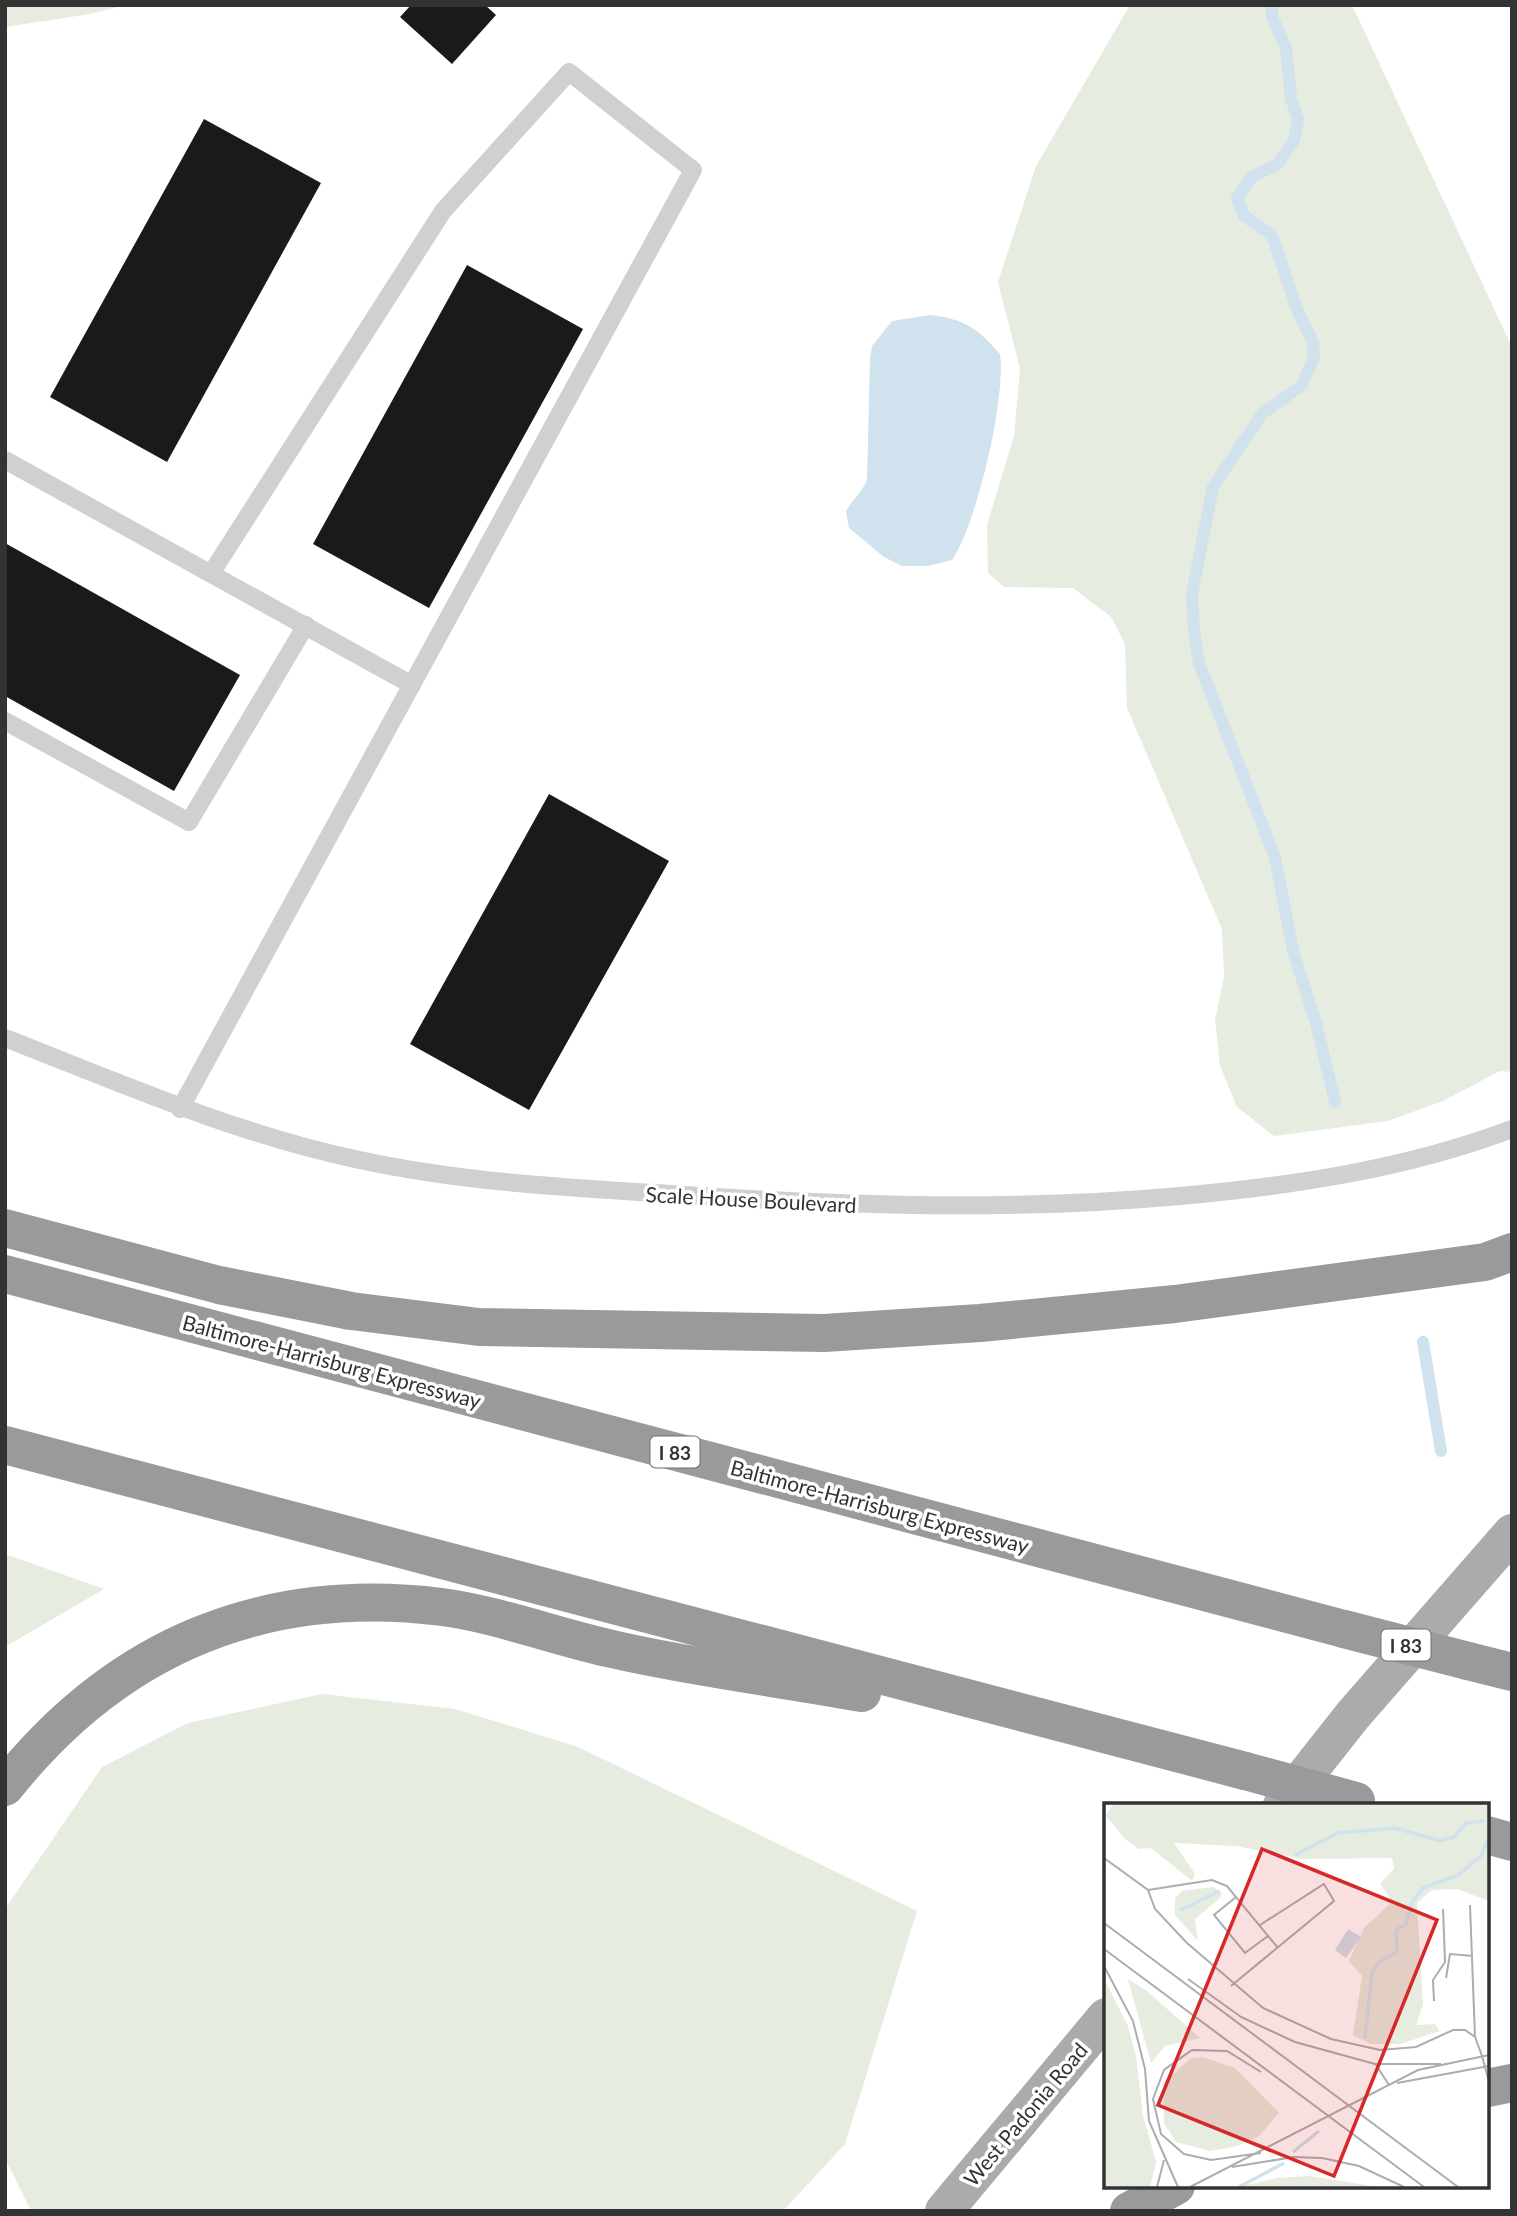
<svg xmlns="http://www.w3.org/2000/svg" width="1517" height="2216" font-family="Lato,sans-serif">
	<style>
		.green { fill: #e6ecdf }
		.water { fill: #cfe2ee }
		.lines { fill: none; stroke-linecap: round; stroke-linejoin: round }
		.stream { stroke: #cfe2ee; stroke-width: 12 }
		.building { fill: #1a1a1a }
		.service { stroke: #d0d0d0; stroke-width: 18 }
		.primary { stroke: #ababab; stroke-width: 38 }
		.motorway { stroke: #9a9a9a; stroke-width: 38 }
		.motorway-bridge { stroke: #9a9a9a; stroke-width: 38 }
		.labels { text-anchor: middle; dominant-baseline: central; stroke-width: 7; stroke-linejoin: round; paint-order: stroke }
		.shield { fill: #fff; stroke: #707070; stroke-width: 2 }
		.shield-label { font-size: 19px; font-weight: bold; fill: #333 }
		.street-label { font-size: 21px; fill: #333; stroke: #fff }
		.inset-river { fill: none; stroke: #cfe2ee; stroke-width: 3.5 }
		.inset-road { fill: none; stroke: #adadad; stroke-width: 2 }
		.view { fill: #d62828; fill-opacity: 0.15; stroke: #d62828; stroke-width: 3.5 }
		.inset-edge { fill: none; stroke: #333; stroke-width: 3.5 }
	</style>
	<rect width="100%" height="100%" fill="#fff"/>
	<g class="green">
		<path d="M5,5H126L90,14L5,27Z"/>
		<path d="M1130,5H1352L1512,347V1072L1500,1071L1443,1101L1388,1121L1274,1136L1237,1107L1220,1066L1215,1020L1224,976L1222,929L1127,708L1125,644L1111,617L1073,588L1004,587L988,573L987,525L1014,436L1020,369L998,282L1036,166Z"/>
		<path d="M5,1554L104,1589L5,1647Z"/>
		<path d="M322,1694L455,1709L578,1747L917,1911L845,2144L783,2211H31L5,2158V1909L102,1767L188,1723Z"/>
	</g>
	<path class="water" d="M930,315C965,319 977,328 1000,354C1006,399 977,523 952,560L928,566H902L884,557L849,528L846,511C853,499 863,492 867,479L870,358L872,346L892,321Z"/>
	<g class="lines">
		<g class="stream">
			<path d="M1272,5V17L1286,48L1291,98L1298,120L1294,140L1278,164L1252,177L1237,198L1244,216L1272,235L1298,312L1313,342L1314,357L1302,385L1262,414L1213,487L1192,593L1194,631L1199,663L1275,857L1293,951L1316,1023L1335,1102"/>
			<path d="M1423,1342L1441,1451"/>
		</g>
	</g>
	<g class="building">
		<path d="M411,5H485L496,15L452,64L400,17Z"/>
		<path d="M204,119L321,183L167,462L50,397Z"/>
		<path d="M467,265L583,329L429,608L313,544Z"/>
		<path d="M5,543L240,675L174,791L5,696Z"/>
		<path d="M549,794L669,861L529,1110L410,1044Z"/>
	</g>
	<g class="lines">
		<g class="service">
			<path d="M5,460L412,685"/>
			<path d="M5,721L189,822L306,625"/>
			<path d="M5,1038C120,1083 234,1133 355,1159C464,1183 574,1188 685,1195C851,1206 1014,1211 1180,1196C1292,1186 1406,1169 1512,1129"/>
			<path d="M180,1109L693,170L569,72L443,211L212,572"/>
		</g>
		<g class="primary">
			<path d="M1282,1805L1353,1715L1512,1533"/>
			<path d="M944,2211L1106,2017"/>
		</g>
		<g class="motorway">
			<path d="M5,1228L219,1285L351,1311L479,1327L824,1333L980,1323L1175,1304L1485,1262L1512,1252"/>
			<path d="M5,1274L1344,1629"/>
			<path d="M5,1445L1245,1771"/>
			<path d="M1468,1661L1512,1672"/>
			<path d="M5,1787C117,1646 263,1585 442,1607C496,1614 557,1637 612,1649C694,1668 779,1678 862,1693"/>
			<path d="M1487,1835L1512,1842"/>
			<path d="M1487,2088L1512,2083"/>
			<path d="M1129,2211L1176,2186"/>
		</g>
		<g class="motorway-bridge">
			<path d="M1344,1629L1468,1661"/>
			<path d="M1245,1771L1356,1801"/>
		</g>
	</g>
	<g class="labels">
		<g class="shield">
			<rect x="650.5" y="1436.5" width="49" height="31" rx="5"/>
			<rect x="1381.5" y="1629.5" width="49" height="31" rx="5"/>
		</g>
		<g class="shield-label">
			<text x="675" y="1452">I 83</text>
			<text x="1406" y="1645">I 83</text>
		</g>
		<g class="street-label">
			<text transform="translate(751 1199) rotate(3)">Scale House Boulevard</text>
			<text transform="translate(332 1361) rotate(15)">Baltimore-Harrisburg Expressway</text>
			<text transform="translate(880 1506) rotate(15)">Baltimore-Harrisburg Expressway</text>
			<text transform="translate(1025 2114) rotate(-50)">West Padonia Road</text>
		</g>
	</g>
	<g transform="translate(1104 1803)">
		<rect width="385" height="385" fill="#fff"/>
		<path d="M9,1H385V98L353,86L328,87L313,100L319,201L312,222L331,221L336,228L296,241H266L249,232L258,173L245,158L260,125L288,99L276,80L290,66L288,55L198,56L132,43L70,40L91,71L88,78L47,45L35,46L21,36L2,13ZM109,84L118,90L116,95L91,116L94,138L71,112V95L78,88ZM0,176L24,223L32,253L39,312L52,359L46,384H0ZM24,176L43,188L96,235L61,243L47,260ZM99,254L131,265L175,310L155,333L134,343L106,348L72,339L60,320L59,280L87,255ZM205,373L275,384H133L173,375Z" fill="#e6ecdf"/>
		<path d="M244,126L257,134L242,155L231,147Z" fill="#cfe2ee"/>
		<path class="inset-river" d="M191,52L234,30L291,25L336,38L350,34L362,20L381,18M76,107L116,88M261,236L268,170L275,159L293,149L292,127L302,121L308,99L319,85L354,72L376,54L385,34M189,349L215,328M135,384L180,360"/>
		<path class="inset-road" d="M0,55L44,87L51,106L83,140L159,205L227,236L276,247L312,244L349,227H361L371,234L378,253M44,87L108,77L123,83L174,145M132,94L110,112L141,150L164,133M366,102L371,234M0,120L354,384M0,146L320,384M0,163L29,218L41,266L45,318L74,384M342,175L346,151L369,153M84,176L137,214L191,239L271,261H337M127,183L230,98L220,81L156,122M330,198L329,177L341,159L339,106M378,253L385,279M272,262L285,282M293,280L385,263M157,350L107,357L80,351L57,331L49,296L60,267L88,247L123,248L157,269M128,364L190,354L218,355L255,363L300,384M53,384L60,357M86,384L314,267L385,252"/>
		<path class="view" d="M158,46L333,117L230,373L54,302Z"/>
		<rect width="385" height="385" class="inset-edge"/>
	</g>
	<rect width="1517" height="2216" fill="none" stroke="#333333" stroke-width="14"/>
</svg>
